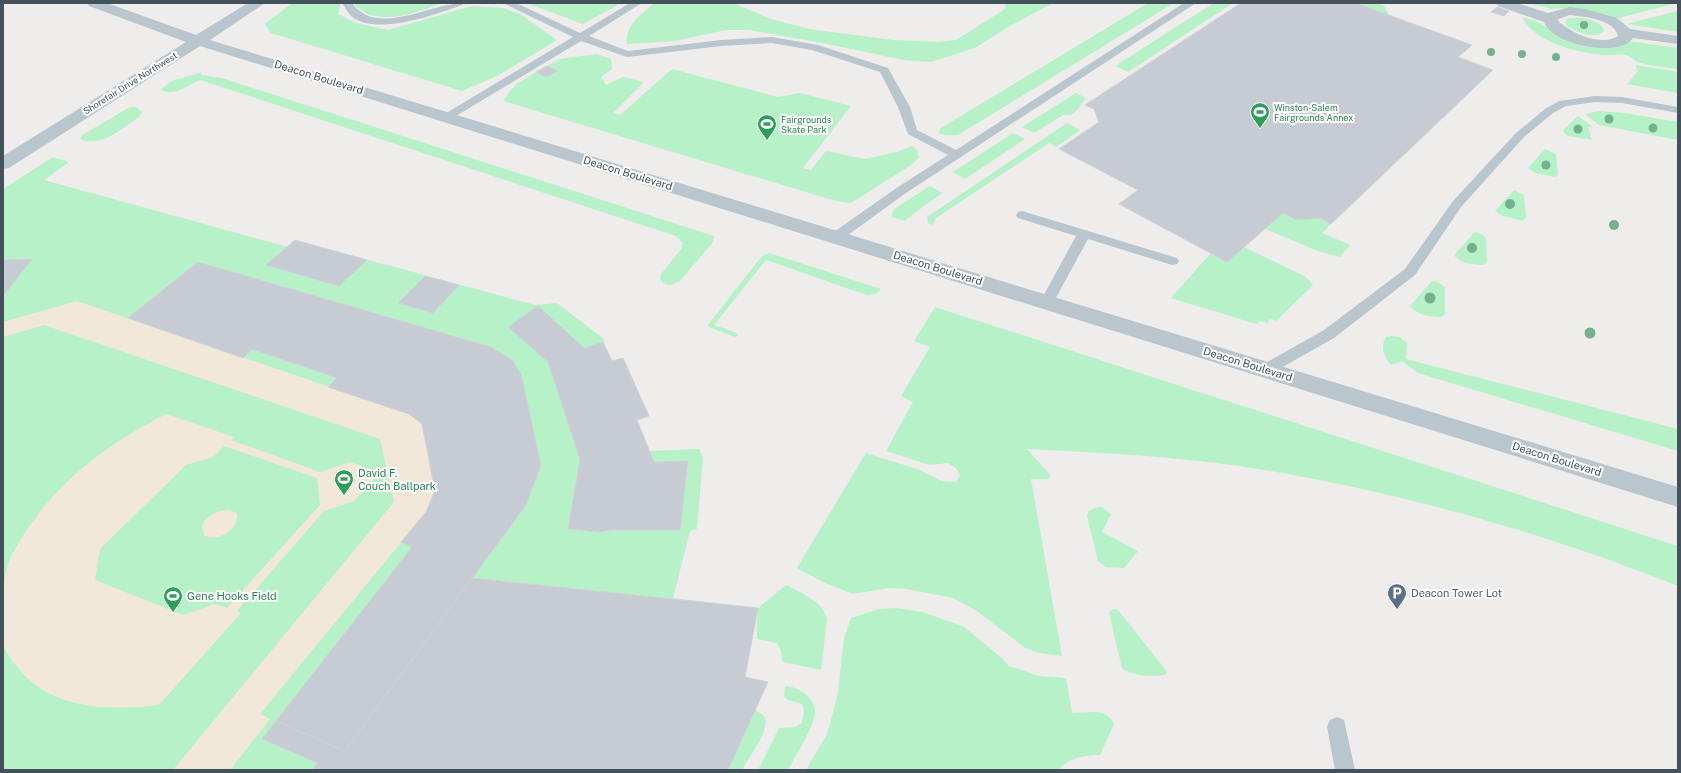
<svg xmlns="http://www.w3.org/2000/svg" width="1681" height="773" font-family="'Public Sans',sans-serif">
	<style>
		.green { fill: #b6f1c7 }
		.sand { fill: #f2e8da; fill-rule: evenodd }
		.building { fill: #c7cbd3; stroke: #cfd3d8 }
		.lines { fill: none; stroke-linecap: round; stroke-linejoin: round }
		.service { fill: #b9c6cd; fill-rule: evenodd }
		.pedestrian { fill: #b9c6cd; fill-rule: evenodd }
		.tertiary { fill: #b9c6cd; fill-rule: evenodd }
		.tree { fill: #74b18c }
		.labels { text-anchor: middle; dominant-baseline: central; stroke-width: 4; stroke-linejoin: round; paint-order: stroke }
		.far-street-label { font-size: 9px; fill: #43525b; stroke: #fff }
		.far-leisure-label { font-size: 9px; fill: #27864d; stroke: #fff; text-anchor: start }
		.street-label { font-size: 11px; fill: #43525b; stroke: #fff }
		.leisure-label { font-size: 11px; fill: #27864d; stroke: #fff; text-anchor: start }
		.service-label { font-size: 11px; fill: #4e5e75; stroke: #fff; text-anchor: start }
	</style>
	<rect width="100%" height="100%" fill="#efecec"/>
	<g class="green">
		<path d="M292,3H341L338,14L356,23L388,30L472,6L503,8L520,14L557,40L497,76L462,91L271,33L265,24Z"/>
		<path d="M353,3H442C415,13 375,29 353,3Z"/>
		<path d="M526,3H621L583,24Z"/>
		<path d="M654,3H733L771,19L809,29L893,40L939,42L956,40L1005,9L1006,3H1053L1008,27L975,48L931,62L903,60L828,44L749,30H726L674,41L627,44C625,25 641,15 654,3Z"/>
		<path d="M1148,3H1174L958,135H946L938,133L941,128Z"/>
		<path d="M1214,3H1233L1128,72L1115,66Z"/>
		<path d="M1355,3H1376L1384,6L1389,15Z"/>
		<path d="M1528,3H1677L1615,19L1571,8L1552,9Z"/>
		<path d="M1678,11V32L1627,24Z"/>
		<path d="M1522,17L1536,21L1564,37L1637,42L1678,48V69C1665,67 1650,66 1638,62C1634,60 1630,56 1625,55C1618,54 1610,55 1603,55C1578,53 1533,42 1522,17Z"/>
		<path d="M1569,18C1580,17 1601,19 1604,31C1595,40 1575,32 1566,25V20Z"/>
		<path d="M597,54L611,59L612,69L601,77L606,85L623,77L644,82L613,113L620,115L672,69L778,97L800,93L851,106L803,168L811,170L826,151L865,159L897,152L912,146L917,150L919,158L911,165L851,203L836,201L503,101L515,85L536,72L546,77L557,71L547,66L559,59Z"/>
		<path d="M1635,65L1678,72V93L1627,84L1638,71Z"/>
		<path d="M202,72L201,75L222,78L714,236L713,242L680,281L670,285L664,284L660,279L661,274L682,248V242L676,236L200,80C188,85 173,98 161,89L172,81Z"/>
		<path d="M1076,93L1086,98L1077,110L1071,115H1063L1034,133L1022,127Z"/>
		<path d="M130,107H136L142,112L139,117C121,129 104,146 82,140L80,138L84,134Z"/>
		<path d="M1600,111L1625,113L1678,122V140L1599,125L1585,114Z"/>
		<path d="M1578,116L1594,128L1588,127L1592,140L1568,136L1564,133L1563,130Z"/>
		<path d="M1067,123L1080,130L1056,147L1049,143L936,218L933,225L928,223L927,217Z"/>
		<path d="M1013,133L1025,139L965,179L953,172Z"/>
		<path d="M1545,149L1556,154L1558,174L1556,177L1535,173L1528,168Z"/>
		<path d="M53,157L67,161L68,163L44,180L288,247L295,240L535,305L557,303L604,339L603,343L612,361L623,358L649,416L637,420L649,451L699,449L703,458L697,529L690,531L673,598L758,608L786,585C801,593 823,601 827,619L821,670L784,662L782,661L781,651L777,643L757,639V612L745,677L768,682L755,710C759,712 763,714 765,718C770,731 748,758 742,770H3V189Z"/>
		<path d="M930,186L942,193L909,217L905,221L891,217L894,209Z"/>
		<path d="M1514,190L1524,195L1526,217L1523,221L1503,216L1495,211Z"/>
		<path d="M1283,213L1297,220L1320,218L1331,224L1322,233L1350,245L1340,257L1318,251L1265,229Z"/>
		<path d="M1475,232L1483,235L1486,238L1487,262L1484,265C1474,265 1459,263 1454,255Z"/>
		<path d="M1244,247L1306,277L1313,285L1276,321L1270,319L1267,323L1260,321L1256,324L1171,298L1211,253L1227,262Z"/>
		<path d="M769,253L881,289L876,294L867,295L766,260L714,325L737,333L738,336L735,337L709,327L708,325L758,261L762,256Z"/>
		<path d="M1432,281L1438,282L1445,287V314L1441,317C1432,317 1416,315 1410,306Z"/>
		<path d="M935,307L1678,546V586C1644,573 1611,560 1577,549C1478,515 1374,489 1271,471C1190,457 1108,453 1027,449L1051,476L1047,479H1031L1062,656L1039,653L1025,648L977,611L953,598L907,589L889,588L853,594L825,583L797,568L866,453L917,469L942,481L956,482L960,475L956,468L948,463L930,465L886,451L913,402L901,396L930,347L914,341Z"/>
		<path d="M1392,336L1399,337L1407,343L1406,359L1678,429V451L1418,373L1402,361L1391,365C1384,357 1380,347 1386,337Z"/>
		<path d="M1098,507H1102L1111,514L1102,532L1138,551L1124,568L1106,567L1098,561L1087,516L1089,511Z"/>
		<path d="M896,608L923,612L964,627L1002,658L1009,666L1039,676L1066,678L1072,713C1087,713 1106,707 1114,724L1100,755C1084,755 1069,758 1058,770H806L826,736L830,724L838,693L844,638L851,618L878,609Z"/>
		<path d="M1113,609L1118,610L1165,669L1167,673L1164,675C1152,677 1131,676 1122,668L1109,613Z"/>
		<path d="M785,686C791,686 798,689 803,692C809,696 814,703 815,710C816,725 795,756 788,770H758L779,728L795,727L802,723L804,709L802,704L788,700L784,697Z"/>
	</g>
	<g class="sand">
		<path d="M77,301L409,414L422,424L435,491L426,512L260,714L270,719L230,770H173L394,502L380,439L44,325L3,337V322Z"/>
		<path d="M166,414L234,437L231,440L320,472L350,462L379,473L354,501L324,511L237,611L241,613L159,705C111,711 52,710 19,669C12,661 6,653 3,643C1,634 3,622 3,613C3,589 3,570 15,549C50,487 103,446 166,414ZM224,446L317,478L320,505L227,608L215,604L183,615L95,580L100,549L186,465L213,457Z"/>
		<path d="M229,510L237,513C240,530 217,543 204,535L202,527C206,515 217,510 229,510Z"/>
	</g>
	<g class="building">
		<path d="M1241,3H1355L1472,45L1458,57L1493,70L1331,224L1320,218L1297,220L1283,213L1227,262L1119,204L1138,190L1059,149L1099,122L1094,109L1085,105Z"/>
		<path d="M1497,7L1509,11L1504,16L1491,12Z"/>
		<path d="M547,66L558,71L546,77L536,72Z"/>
		<path d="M295,240L367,260L339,286L266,265Z"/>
		<path d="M32,259L3,296V260Z"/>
		<path d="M198,262L491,347L512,360L521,374L541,465L526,505L345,751L276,721L412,547L401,542L426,512L435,491L422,424L409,414L328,387L337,378L252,349L243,358L128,318Z"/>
		<path d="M425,276L459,285L433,313L398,303Z"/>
		<path d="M538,306L584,348L603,342L612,361L623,358L649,416L637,420L654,462L688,461L680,530H611L600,532L568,529L580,459L548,362L508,327Z"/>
		<path d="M472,578L758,608L745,677L768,682L728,770H312L318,763L262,739L276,721L345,751Z"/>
	</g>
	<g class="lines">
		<g class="service">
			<path d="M342,3H352C377,38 430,3 464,3L462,5C436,14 376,37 351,16C348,13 345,7 342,3Z"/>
			<path d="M503,3H516L580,33L630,3H642L589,36L628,51L721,40L772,37L818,45L888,68L910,107L917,130L956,150L1184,3H1196L906,193L841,240H831L830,237L831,234L898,187L948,155L908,134L898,107L880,72L812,50L772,43L721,46L627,57L581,41L451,119H443L441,117L443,115L573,37Z"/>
			<path d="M1595,96L1622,97L1678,107V113L1622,103L1595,102L1566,106L1553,113L1524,137L1461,207L1415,275L1334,338L1272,373L1267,374L1262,373L1260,369L1262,365L1324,330L1405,269L1453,201L1516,133L1545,109L1559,101Z"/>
			<path d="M1022,211L1177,258L1179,261L1177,264L1172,265L1088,239L1052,305L1047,307L1042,305L1040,302L1076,236L1018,218L1016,215L1018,212Z"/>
			<path d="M1337,717L1344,720L1355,770H1335L1327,727L1330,720Z"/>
		</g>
		<path class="pedestrian" d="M1496,3H1517L1548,13L1570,7L1585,9L1617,18L1630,29L1678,36V44L1633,38C1619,59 1551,44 1544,22L1498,6ZM1570,15C1585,17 1614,19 1618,36C1600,47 1574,34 1559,22L1558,19Z"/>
		<path class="tertiary" d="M87,3H107L196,35L248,3H265L210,40L1678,487V507L200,46L9,168L3,169V156L186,42L89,6Z"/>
	</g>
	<g class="tree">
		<circle cx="1584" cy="25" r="4"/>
		<circle cx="1491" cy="52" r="4"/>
		<circle cx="1522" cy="54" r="4"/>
		<circle cx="1556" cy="57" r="4"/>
		<circle cx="1609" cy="119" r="4.5"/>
		<circle cx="1653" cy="128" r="4.5"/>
		<circle cx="1578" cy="129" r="4.5"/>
		<circle cx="1546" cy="165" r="4.5"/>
		<circle cx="1510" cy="204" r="5"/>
		<circle cx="1614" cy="225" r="5"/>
		<circle cx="1472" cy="248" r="5"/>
		<circle cx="1430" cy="298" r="5.5"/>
		<circle cx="1590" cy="333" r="5.5"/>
	</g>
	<defs>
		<symbol id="stadium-pin" viewBox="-11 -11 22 30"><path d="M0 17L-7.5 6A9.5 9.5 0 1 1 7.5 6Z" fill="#2e9e5b" stroke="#fff"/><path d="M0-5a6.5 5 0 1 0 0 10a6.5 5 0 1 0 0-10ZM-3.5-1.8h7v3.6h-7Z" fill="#fff"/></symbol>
		<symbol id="parking-pin" viewBox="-11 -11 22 30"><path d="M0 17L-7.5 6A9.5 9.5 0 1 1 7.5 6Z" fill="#5c6f8a" stroke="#fff"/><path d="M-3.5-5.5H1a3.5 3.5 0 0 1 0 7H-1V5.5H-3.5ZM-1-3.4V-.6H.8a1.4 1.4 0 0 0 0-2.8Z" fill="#fff"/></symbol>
	</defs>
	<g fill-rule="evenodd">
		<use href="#stadium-pin" x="1249" y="101" width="22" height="30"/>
		<use href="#stadium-pin" x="756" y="113" width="22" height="30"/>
		<use href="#stadium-pin" x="333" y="468" width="22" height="30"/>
		<use href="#parking-pin" x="1386" y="582" width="22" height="30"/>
		<use href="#stadium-pin" x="162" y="585" width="22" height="30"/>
	</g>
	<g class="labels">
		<g class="far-street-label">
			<text transform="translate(130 83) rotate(-32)">Shorefair Drive Northwest</text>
		</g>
		<g class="far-leisure-label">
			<text x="1274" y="107">Winston-Salem<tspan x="1274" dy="10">Fairgrounds Annex</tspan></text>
			<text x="781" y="119">Fairgrounds<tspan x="781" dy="10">Skate Park</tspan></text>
		</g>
		<g class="street-label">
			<text transform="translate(319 77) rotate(17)">Deacon Boulevard</text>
			<text transform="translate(628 173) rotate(17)">Deacon Boulevard</text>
			<text transform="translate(938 268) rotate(17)">Deacon Boulevard</text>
			<text transform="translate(1248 364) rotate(17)">Deacon Boulevard</text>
			<text transform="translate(1557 459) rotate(17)">Deacon Boulevard</text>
		</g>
		<g class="leisure-label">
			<text x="358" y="473">David F.<tspan x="358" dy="13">Couch Ballpark</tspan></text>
			<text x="187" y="596">Gene Hooks Field</text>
		</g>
		<g class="service-label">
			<text x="1411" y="593">Deacon Tower Lot</text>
		</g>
	</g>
	<rect width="1681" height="773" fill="none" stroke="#43525b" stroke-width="8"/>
</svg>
